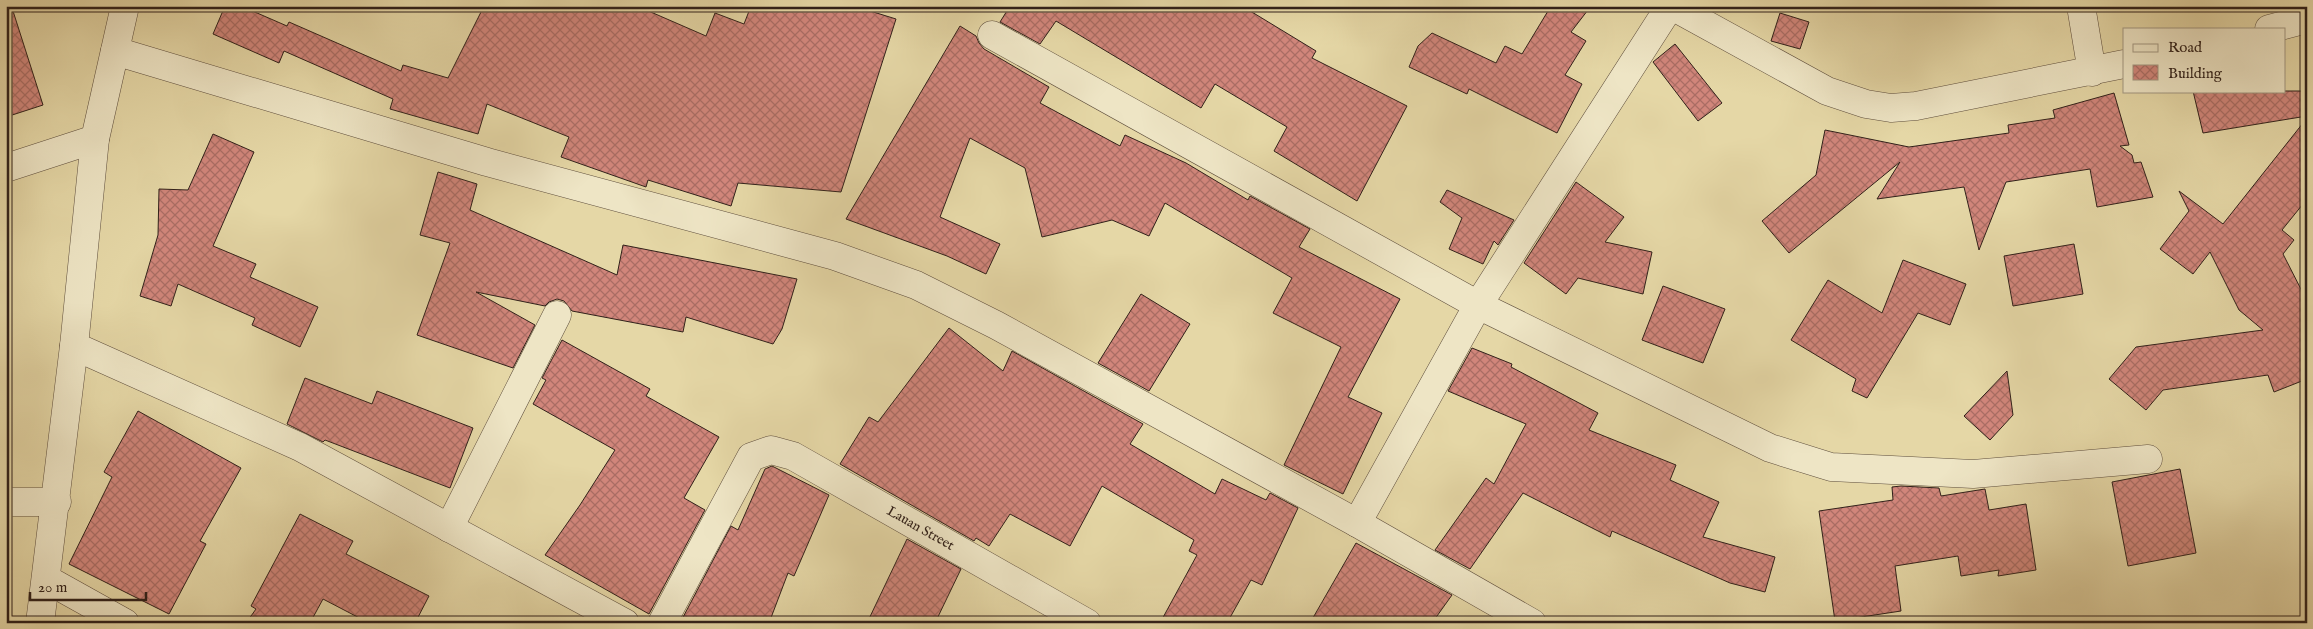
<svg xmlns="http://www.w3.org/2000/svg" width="2313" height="629" font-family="'IM FELL English',serif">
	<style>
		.building { fill: url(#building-cross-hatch); stroke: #31211a }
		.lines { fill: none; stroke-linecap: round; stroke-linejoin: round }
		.street-casing { stroke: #5e4e3d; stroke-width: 29 }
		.street { stroke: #eee5c5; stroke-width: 28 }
		.labels { text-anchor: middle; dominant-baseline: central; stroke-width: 5; stroke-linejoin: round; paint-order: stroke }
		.street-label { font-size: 14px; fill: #31211a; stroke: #eee5c5 }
	</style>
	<defs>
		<pattern id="building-cross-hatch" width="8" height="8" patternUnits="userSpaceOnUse" patternTransform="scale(1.25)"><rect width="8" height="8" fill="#d1867b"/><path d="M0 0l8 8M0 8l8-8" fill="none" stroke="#aa6d64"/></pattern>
	</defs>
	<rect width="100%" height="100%" fill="#e5d7a6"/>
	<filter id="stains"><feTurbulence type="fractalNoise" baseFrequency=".004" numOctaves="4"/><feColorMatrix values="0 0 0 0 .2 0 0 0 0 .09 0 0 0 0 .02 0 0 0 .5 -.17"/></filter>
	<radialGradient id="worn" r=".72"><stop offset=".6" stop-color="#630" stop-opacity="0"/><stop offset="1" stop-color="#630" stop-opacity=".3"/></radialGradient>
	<g class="building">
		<path d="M225,6H241L287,26L289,22L401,71L403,65L448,78L484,6H637L706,36L715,13L744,24L751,6H854L896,19L841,192L738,183L731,206L648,180L646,187L561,157L569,137L487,104L478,134L390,109L393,99L284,51L279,63L213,34Z"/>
		<path d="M1010,6H1242L1316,51L1312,58L1407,106L1357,201L1274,151L1287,127L1215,84L1201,108L1056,21L1040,44L1000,22Z"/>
		<path d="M1551,6H1591L1571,32L1586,41L1565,75L1582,84L1557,133L1469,89L1467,94L1409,67L1418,46L1432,33L1496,63L1505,46L1522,54Z"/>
		<path d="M13,11L43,105L6,117V12Z"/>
		<path d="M1780,13L1809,22L1800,49L1771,41Z"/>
		<path d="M960,26L976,36L979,43L984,49L1049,87L1040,103L1120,146L1125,135L1186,163L1248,200L1250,196L1310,229L1299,247L1400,299L1348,397L1382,413L1343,494L1284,465L1341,347L1273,313L1292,278L1165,203L1149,236L1112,220L1042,237L1025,168L970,138L940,217L1000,244L986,274L947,256L846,219Z"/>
		<path d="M1675,44L1722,103L1698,121L1653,62Z"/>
		<path d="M2193,91H2307V116L2203,133Z"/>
		<path d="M2114,93L2129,145L2120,146L2132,155L2134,163L2141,162L2153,197L2097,207L2090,169L2006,182L1979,250L1964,187L1877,199L1900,162L1789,253L1762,221L1816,175L1825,130L1909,147L2009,133L2008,125L2055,118L2053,110Z"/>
		<path d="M2307,118V199L2282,230L2294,240L2283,254L2307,301V379L2274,392L2268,375L2163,390L2146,410L2109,379L2136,347L2263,330L2239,310L2210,252L2193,274L2160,249L2189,211L2179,191L2223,224Z"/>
		<path d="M213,134L254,152L213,246L256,264L250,277L318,307L300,347L252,325L255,318L178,284L171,306L140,296L158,235L159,189L188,190Z"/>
		<path d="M438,172L477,184L470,210L617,275L623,245L797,279L782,329L773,344L686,317L683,332L572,311L564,301L557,299L549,302L545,306L476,292L535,325L513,368L417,335L450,243L420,235Z"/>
		<path d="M1576,182L1624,217L1605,242L1652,252L1643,294L1578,278L1566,294L1524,263Z"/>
		<path d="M1447,190L1514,220L1498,245L1494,241L1483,264L1449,249L1462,218L1440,202Z"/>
		<path d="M2074,244L2083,294L2013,306L2004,256Z"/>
		<path d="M1903,260L1966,284L1950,325L1918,313L1867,398L1852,391L1856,379L1791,340L1828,280L1882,313Z"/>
		<path d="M1663,286L1725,309L1703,363L1642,340Z"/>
		<path d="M1141,294L1190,324L1149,391L1098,363Z"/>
		<path d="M949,328L1003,371L1012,351L1143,424L1130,444L1215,494L1222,479L1266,500L1270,493L1298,508L1262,585L1251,580L1227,623H1160L1197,555L1189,551L1194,540L1102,486L1070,546L1010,514L989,546L976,538L974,541L840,464L869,417L878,422Z"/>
		<path d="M562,340L650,389L646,396L719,437L684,498L705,510L649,614L545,555L580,505L615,450L533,404L546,380L542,378Z"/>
		<path d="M1472,348L1512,364L1511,367L1598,413L1589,430L1676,465L1670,480L1719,502L1703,537L1775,557L1765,592L1730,583L1612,531L1610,537L1523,493L1470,569L1435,550L1486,478L1494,484L1526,424L1448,391Z"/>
		<path d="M2007,371L2013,415L1990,440L1964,416Z"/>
		<path d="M305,378L372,404L377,391L473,428L450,488L325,440L323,442L287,424Z"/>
		<path d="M138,411L241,468L200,541L206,544L169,614L69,564L112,477L104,472Z"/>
		<path d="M772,466L829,495L794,576L788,573L769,623H680L731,526L738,530L765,469Z"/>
		<path d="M2180,469L2196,553L2128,566L2112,482Z"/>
		<path d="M1901,486L1939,488L1941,496L1985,489L1989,510L2026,504L2036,570L1998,576L1999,570L1961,576L1958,556L1895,566L1901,611L1835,621L1819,511L1893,500L1892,487Z"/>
		<path d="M300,514L353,541L346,554L429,596L415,623H369L323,599L310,623H246L256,609L251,606Z"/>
		<path d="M907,539L961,569L935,623H867Z"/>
		<path d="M1356,543L1452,595L1432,623H1310Z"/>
	</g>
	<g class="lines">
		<defs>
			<g id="street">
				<path d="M1672,6L1827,91L1866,104L1891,108L1916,106L2124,64"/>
				<path d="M2081,6L2092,72"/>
				<path d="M2269,29L2307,19"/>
				<path d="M992,35L1478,305L1770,448L1831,467L1973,474L2148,459"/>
				<path d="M115,51L487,162L835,256L916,285L996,325L1357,523L1532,623"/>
				<path d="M6,168L95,139"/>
				<path d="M74,346L300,447L625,623"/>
				<path d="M6,502H57"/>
				<path d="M1357,523L1478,305L1670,6"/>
				<path d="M449,528L557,315"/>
				<path d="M46,579L125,623"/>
				<path d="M40,623L74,346L95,139L125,6"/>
				<path id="s1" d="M662,623L751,457L771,450L793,456L1087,623"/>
			</g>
		</defs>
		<use href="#street" class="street-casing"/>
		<use href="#street" class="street"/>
	</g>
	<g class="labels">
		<g class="street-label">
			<text stroke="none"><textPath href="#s1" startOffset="379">Lauan Street</textPath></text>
		</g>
	</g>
	<rect width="2313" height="629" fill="none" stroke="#e5d7a6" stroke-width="25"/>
	<rect x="8" y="8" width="2298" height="614" fill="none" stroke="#31211a" stroke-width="2.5"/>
	<rect x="12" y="12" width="2288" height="604" fill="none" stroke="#31211a"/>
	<rect x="2123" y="28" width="162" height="65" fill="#eee5c5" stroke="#a29781"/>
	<rect x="2133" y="44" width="25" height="8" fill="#eee5c5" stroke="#a29781"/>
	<text x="2168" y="52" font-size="15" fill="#31211a">Road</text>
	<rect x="2133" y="65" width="25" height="15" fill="url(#building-cross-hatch)" stroke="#a29781"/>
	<text x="2168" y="78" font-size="15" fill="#31211a">Building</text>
	<path d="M30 592v8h116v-8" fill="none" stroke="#31211a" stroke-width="2.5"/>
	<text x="38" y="592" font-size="15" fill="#31211a" stroke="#eee5c5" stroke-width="4" paint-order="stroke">20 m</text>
	<rect width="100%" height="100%" filter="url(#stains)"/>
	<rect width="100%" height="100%" fill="url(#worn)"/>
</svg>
